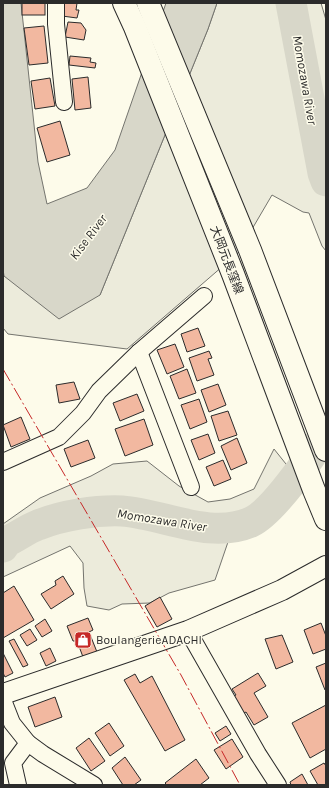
<svg xmlns="http://www.w3.org/2000/svg" width="329" height="788" font-family="Karla,'Noto Sans JP',sans-serif">
	<style>
		.green { fill: #ecebdb; stroke: #74746e }
		.water { fill: #d8d7c9; stroke: #74746e }
		.lines { fill: none; stroke-linecap: round; stroke-linejoin: round }
		.river { stroke: #d8d7c9; stroke-width: 31 }
		.building { fill: #f2b8a0; stroke: #2b2b2b }
		.minor-casing { stroke: #2b2b2b; stroke-width: 18 }
		.tertiary-casing { stroke: #2b2b2b; stroke-width: 22 }
		.primary-casing { stroke: #2b2b2b; stroke-width: 24 }
		.minor { stroke: #fdfbea; stroke-width: 16 }
		.tertiary { stroke: #fdfbea; stroke-width: 20 }
		.primary { stroke: #fdfbea; stroke-width: 22 }
		.power { stroke: #c62828; stroke-width: 1; stroke-dasharray: 14 3 2 3; stroke-linecap: butt }
		.labels { text-anchor: middle; dominant-baseline: central; stroke-width: 3; stroke-linejoin: round; paint-order: stroke }
		.street-label { font-size: 12px; fill: #2b2b2b; stroke: #fdfbea }
		.poi-label { font-size: 12px; fill: #2b2b2b; stroke: #fdfbea; text-anchor: start }
		.water-label { font-size: 13px; font-style: italic; fill: #2b2b2b; stroke: #fdfbea }
	</style>
	<rect width="100%" height="100%" fill="#fdfbea"/>
	<g class="green">
		<path d="M217,3H321L326,20V251L322,246L309,213L303,212L272,195L238,253L127,349L8,334L3,328V269L4,276L100,295L208,29Z"/>
		<path d="M274,449L290,469L264,501L228,542L215,580L169,593L150,603L122,604L109,610L87,606L84,588L83,563L70,546L3,577V524L40,498L91,476L113,464L147,461L179,486L208,502L230,499L254,489Z"/>
	</g>
	<path class="water" d="M3,3H21L38,162L47,204L87,188L115,150L166,3H217L208,29L100,295L59,319L4,276L3,269Z"/>
	<g class="lines">
		<g class="river">
			<path d="M291,3L323,173L326,181"/>
			<path d="M3,547L6,542C17,537 27,529 38,525C63,515 96,510 122,511C164,514 210,540 251,522C269,514 298,474 310,457C315,450 319,441 326,435"/>
		</g>
	</g>
	<g class="building">
		<rect x="22" y="3" width="23" height="12"/>
		<path d="M64,3H77L76,10H79L77,18L62,16Z"/>
		<path d="M68,22L81,23L86,30L84,40L65,37Z"/>
		<path d="M44,26L48,63L29,65L24,28Z"/>
		<path d="M70,56L91,58L90,62L96,63L95,68L69,65Z"/>
		<path d="M88,77L91,108L75,110L72,79Z"/>
		<path d="M50,78L55,106L35,109L31,81Z"/>
		<path d="M60,121L70,155L47,162L37,128Z"/>
		<path d="M198,328L205,346L187,352L181,334Z"/>
		<path d="M175,344L184,367L167,374L157,350Z"/>
		<path d="M209,351L212,358L208,359L214,375L197,381L189,358Z"/>
		<path d="M187,369L196,393L179,399L170,376Z"/>
		<path d="M74,382L80,399L59,403L56,385Z"/>
		<path d="M218,384L226,405L209,412L201,390Z"/>
		<path d="M137,394L144,411L120,421L113,403Z"/>
		<path d="M199,399L207,422L190,429L181,405Z"/>
		<path d="M228,411L237,435L219,441L211,416Z"/>
		<path d="M21,417L30,439L11,447L3,425Z"/>
		<path d="M144,419L153,445L125,456L115,429Z"/>
		<path d="M208,434L215,453L199,460L191,440Z"/>
		<path d="M237,438L247,463L231,470L221,446Z"/>
		<path d="M88,440L95,458L71,467L64,449Z"/>
		<path d="M223,460L231,479L214,486L206,467Z"/>
		<path d="M63,576L74,594L51,609L41,594L56,585L55,581Z"/>
		<path d="M14,586L34,620L3,638V593Z"/>
		<path d="M160,597L172,619L157,627L145,606Z"/>
		<path d="M88,618L93,630L89,632L97,652L83,657L77,641H73L67,626Z"/>
		<path d="M45,619L52,631L42,637L35,626Z"/>
		<path d="M321,623L326,636V649L313,654L304,630Z"/>
		<path d="M30,629L37,640L27,646L20,635Z"/>
		<path d="M282,635L293,662L276,669L265,639Z"/>
		<path d="M14,639L28,665L23,667L9,641Z"/>
		<path d="M50,648L56,661L46,666L40,653Z"/>
		<path d="M3,653L13,673L5,677L3,673Z"/>
		<path d="M326,663V690H325L316,667Z"/>
		<path d="M258,673L266,686L254,693L268,717L254,725L246,712L242,714L232,697L236,695L232,689Z"/>
		<path d="M135,674L140,683L152,676L185,740L165,751L124,680Z"/>
		<path d="M55,697L62,717L35,727L28,707Z"/>
		<path d="M326,705V749L310,758L292,723Z"/>
		<path d="M109,723L124,746L110,756L95,733Z"/>
		<path d="M226,726L231,734L220,741L215,733Z"/>
		<path d="M89,738L105,761L91,771L76,748Z"/>
		<path d="M232,739L243,757L226,769L214,750Z"/>
		<path d="M125,757L141,780L134,785H123L112,768Z"/>
		<path d="M196,759L209,778L200,785H167L165,783Z"/>
		<path d="M324,763L326,766V785H318L310,771Z"/>
		<path d="M302,774L308,785H291L290,782Z"/>
	</g>
	<g class="lines">
		<defs>
			<g id="minor">
				<path d="M56,3V24L64,102"/>
				<path d="M139,352L191,487"/>
				<path d="M3,462L59,437L83,413L99,391L139,352L204,296"/>
				<path d="M188,631L258,754L278,785"/>
				<path d="M3,700L12,723L28,743L13,763L18,785"/>
				<path d="M28,743L43,754L94,785"/>
			</g>
			<path id="tertiary" d="M3,694L188,631L282,590L326,566"/>
			<g id="primary">
				<path d="M124,3L135,27L233,274L314,490L326,519"/>
				<path d="M148,3L250,250L326,450"/>
			</g>
		</defs>
		<use href="#minor" class="minor-casing"/>
		<use href="#tertiary" class="tertiary-casing"/>
		<use href="#primary" class="primary-casing"/>
		<use href="#minor" class="minor"/>
		<use href="#tertiary" class="tertiary"/>
		<use href="#primary" class="primary"/>
		<path class="power" d="M3,369L181,675L240,785"/>
	</g>
	<defs>
		<symbol id="shop-square" viewBox="-11 -11 22 22"><rect x="-9" y="-9" width="18" height="18" rx="4" fill="#c62828" stroke="#fdfbea"/><path d="M-5-2.5h2.3a2.7 3.5 0 0 1 5.4 0H5L5.5 6h-11ZM-1.5-2.5h3a1.5 2.3 0 0 0-3 0Z" fill="#fff"/></symbol>
	</defs>
	<g fill-rule="evenodd">
		<use href="#shop-square" x="73" y="630" width="20" height="20"/>
	</g>
	<g class="labels">
		<g class="street-label">
			<text transform="translate(227 260) rotate(69)">大岡元長窪線</text>
		</g>
		<g class="poi-label">
			<text x="96" y="640">BoulangerieADACHI</text>
		</g>
		<g class="water-label">
			<text transform="translate(305 80) rotate(80)">Momozawa River</text>
			<text transform="translate(88 237) rotate(-53)">Kise River</text>
			<text transform="translate(162 520) rotate(9)">Momozawa River</text>
		</g>
	</g>
	<rect width="329" height="788" fill="none" stroke="#2b2b2b" stroke-width="8"/>
</svg>
